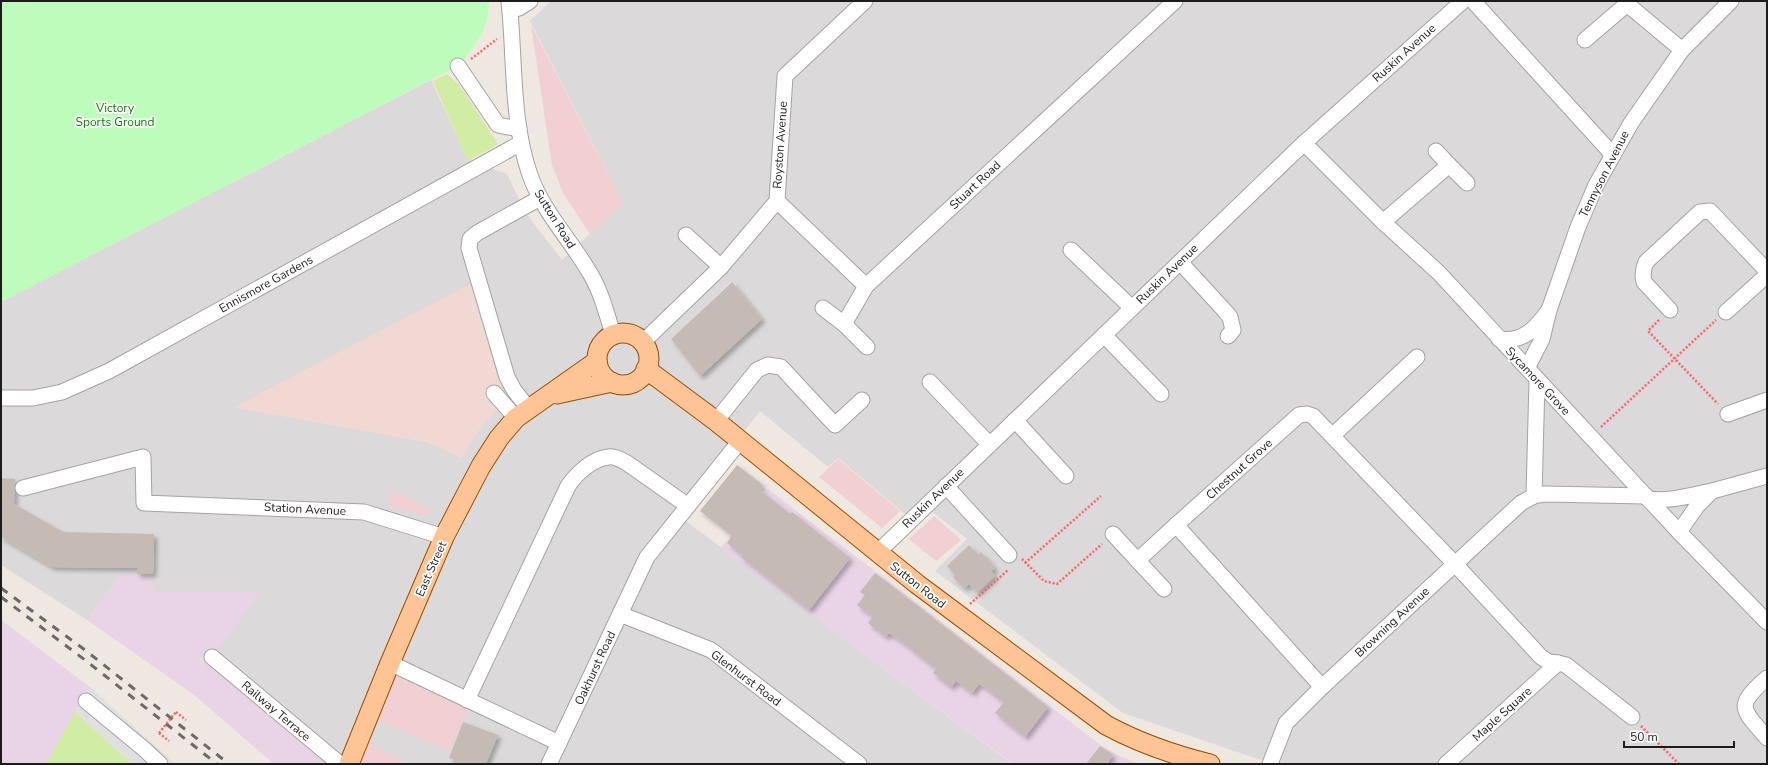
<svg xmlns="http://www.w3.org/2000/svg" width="1768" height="765" font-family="'Nunito Sans',sans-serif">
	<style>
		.residential { fill: #dbd9da; fill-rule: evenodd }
		.commercial { fill: #f1cfd2 }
		.industrial { fill: #e8d3e7 }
		.military { fill: #f2d8d3 }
		.grass { fill: #d1eca3 }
		.park { fill: #befcbb }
		.parking { fill: #e0e0e0 }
		.building { fill: #c6bab5; filter: url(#shadow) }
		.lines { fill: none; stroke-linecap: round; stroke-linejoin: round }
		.minor-casing { stroke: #a3a3a3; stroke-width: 17 }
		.major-casing { stroke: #955000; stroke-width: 21 }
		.path { stroke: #ff6266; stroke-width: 2.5; stroke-dasharray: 2 2; stroke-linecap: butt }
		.minor { stroke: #fff; stroke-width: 15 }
		.major { stroke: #ffc496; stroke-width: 19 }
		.rail { stroke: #6a6a6a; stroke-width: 3; stroke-dasharray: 8 8; stroke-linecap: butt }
		.path-bridge { stroke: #ff6266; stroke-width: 2.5; stroke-dasharray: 2 2; stroke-linecap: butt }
		.labels { text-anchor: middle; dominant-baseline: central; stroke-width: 3.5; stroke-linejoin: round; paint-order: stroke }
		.street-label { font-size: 12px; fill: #1c1c1c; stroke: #fff }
		.park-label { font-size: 12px; fill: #0b8005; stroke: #fff }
	</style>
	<defs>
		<filter id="shadow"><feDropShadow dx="3.5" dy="3.5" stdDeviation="2" flood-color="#0004"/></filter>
	</defs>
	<rect width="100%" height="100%" fill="#efe8e1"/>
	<path class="residential" d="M551,1H1767V764H1273L1123,713L935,571L967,539L925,506L911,519L838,458L828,467L760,411L679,516L1012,764H408L359,740L349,764L212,657L259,592H153L122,574L87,620L1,565V302L431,80L468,160L507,174L525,212L562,260L623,203L530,21ZM731,282L761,319L700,376L671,339ZM490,347L502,385L486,401L497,410L484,423L472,439L462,458L428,442L235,407Z"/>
	<g class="commercial">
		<path d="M531,25L623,203L590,234L563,193L552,165Z"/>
		<path d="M838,459L900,511L882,528L819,477Z"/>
		<path d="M391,489L431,510L428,516L387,505Z"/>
		<path d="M934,516L961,540L936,561L909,539Z"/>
		<path d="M390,663L472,702L449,750L369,716Z"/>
		<path d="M359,740L408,764H349Z"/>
	</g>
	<g class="industrial">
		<path d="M768,489L1099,744L1117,755L1140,764H1013L721,548Z"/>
		<path d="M122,574L151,577L154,592H260L213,657L340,764H274L193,694L87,620Z"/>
		<path d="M1,620L91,688L75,712L46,764H1Z"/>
	</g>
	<path class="military" d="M472,283L502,385L486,401L498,410L484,423L472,439L462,458L428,442L234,407Z"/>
	<g class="grass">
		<path d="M447,74L460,86L498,144L468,161L433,81Z"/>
		<path d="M75,712L132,764H46Z"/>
	</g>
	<path class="park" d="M1,1H489C488,31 477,41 461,64L1,302Z"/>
	<path class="parking" d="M91,688L175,764H132L75,712Z"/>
	<g class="building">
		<path d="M732,282L762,319L700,376L671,339Z"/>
		<path d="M737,465L763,485L760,490L790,514L792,512L850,558L809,610L741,557L742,555L727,543L732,536L700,511Z"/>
		<path d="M1,478L15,479L14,504L63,532L154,534L153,574H137V568L52,567L1,537Z"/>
		<path d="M969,545L978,555L981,552L995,568L991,571L995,576L977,593L969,584L964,588L953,577L955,575L947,566Z"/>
		<path d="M875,573L1048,707L1025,737L995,713L1004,702L984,687L979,684L972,693L956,681L951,687L933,673L936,669L905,644L889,633L886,637L868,623L873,617L857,605L865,595L860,592Z"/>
		<path d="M463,722L498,735L486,764H453L454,760L449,758Z"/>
		<path d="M1100,746L1113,755L1107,764H1086Z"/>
	</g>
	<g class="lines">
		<defs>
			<g id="minor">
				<path d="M509,1C515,57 511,122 530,175C542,210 569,238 588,270C601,290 606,312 613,334"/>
				<path d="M1473,1L1613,155"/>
				<path d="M510,11L519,8L530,1"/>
				<path d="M1585,40L1627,4L1682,50"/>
				<path d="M458,66L498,125L519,129"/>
				<path d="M1304,143L1383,222L1439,273L1679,532L1767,622"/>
				<path d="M1436,151L1449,165"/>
				<path d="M777,201L866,286L1175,1"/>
				<path d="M1383,222L1449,165L1467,183"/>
				<path d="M686,235L721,267"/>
				<path d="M1071,250L1132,308"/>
				<path d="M1180,262L1224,310L1230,317L1233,330L1228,336"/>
				<path d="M823,308L844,324L867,347"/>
				<path d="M1549,310L1578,227L1596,185L1631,123L1682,50L1731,1"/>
				<path d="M1670,310L1644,282C1642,274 1643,269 1646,262L1700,212L1710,211L1767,271"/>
				<path d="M1726,312L1767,275"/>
				<path d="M844,324L866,286"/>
				<path d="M1104,335L1161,394"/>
				<path d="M1499,339C1523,343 1536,328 1549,310L1542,339L1527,368"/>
				<path d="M643,342L721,267L777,201L785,76L865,1"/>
				<path d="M930,382L989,444"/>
				<path d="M494,393L516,418"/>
				<path d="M1,398H33L62,392L109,371L521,143"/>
				<path d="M528,408L514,390L507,377L469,248L470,239L477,233L540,198"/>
				<path d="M1728,414L1767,400"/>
				<path d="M1015,420L1066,476"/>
				<path d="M716,421L757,370L768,365L781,367L835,425L862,400"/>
				<path d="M1332,436L1417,357"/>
				<path d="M946,486L1009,555"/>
				<path d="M23,488L143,457L144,503L364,512L444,537"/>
				<path d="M1712,491L1767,476"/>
				<path d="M1534,496L1544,494L1646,496"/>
				<path d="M1648,499C1669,502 1692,495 1712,491L1697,506L1679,532"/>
				<path d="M1113,534L1164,589"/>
				<path d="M877,553L1304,143L1463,1"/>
				<path d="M1138,560L1176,525"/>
				<path d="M620,614L711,650L859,764"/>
				<path d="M212,657L340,764"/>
				<path d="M390,663L559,743L647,557L740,441"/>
				<path d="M1558,663L1566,665L1632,717"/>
				<path d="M1767,678C1735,706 1741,708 1767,738"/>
				<path d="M1322,687L1176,525L1299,415L1307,414L1313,416L1455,564L1541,657L1549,662L1558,663L1446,764"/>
				<path d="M467,700L568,486C576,474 593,458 609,457C615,456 621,460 627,463L688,506"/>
				<path d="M86,701L144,749L160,764"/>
				<path d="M549,764L559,743"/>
				<path d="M1270,764L1286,723L1322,687L1521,503L1534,496L1537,380"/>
			</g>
			<g id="major">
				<circle cx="623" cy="359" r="26"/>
				<path d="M646,369L716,421L917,584L1106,725C1139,743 1174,755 1210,764"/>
				<path d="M557,394L612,382"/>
				<path d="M349,764L390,663L444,537L481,466L499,438L516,418L597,361"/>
			</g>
		</defs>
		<use href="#minor" class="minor-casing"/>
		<use href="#major" class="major-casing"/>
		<g class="path">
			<path d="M471,59L497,39"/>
			<path d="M1659,320L1648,331L1718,404"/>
			<path d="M1601,427L1716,320"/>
			<path d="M1022,559L1044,581L1057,584L1102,544"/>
			<path d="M1025,563L1101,496"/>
			<path d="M970,604L1008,570"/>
			<path d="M176,712L186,720"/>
			<path d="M1641,726L1679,764"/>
			<path d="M159,733L169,741"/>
		</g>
		<use href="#minor" class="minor"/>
		<use href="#major" class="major"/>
		<g class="rail">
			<path d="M1,588L85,650L229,764"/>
			<path d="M1,597L85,660L217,764"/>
		</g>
		<path class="path-bridge" d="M159,733L176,712"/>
	</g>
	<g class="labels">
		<g class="street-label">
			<text transform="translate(1404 53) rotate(-42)">Ruskin Avenue</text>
			<text transform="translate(780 145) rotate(-86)">Royston Avenue</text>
			<text transform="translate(1604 174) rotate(-63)">Tennyson Avenue</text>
			<text transform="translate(975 185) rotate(-43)">Stuart Road</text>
			<text transform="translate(555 219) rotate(58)">Sutton Road</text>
			<text transform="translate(1167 274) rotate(-44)">Ruskin Avenue</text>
			<text transform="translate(266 284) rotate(-29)">Ennismore Gardens</text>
			<text transform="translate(1538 381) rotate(47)">Sycamore Grove</text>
			<text transform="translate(1239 469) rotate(-42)">Chestnut Grove</text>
			<text transform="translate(933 498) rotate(-44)">Ruskin Avenue</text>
			<text transform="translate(305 509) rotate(3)">Station Avenue</text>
			<text transform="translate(431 569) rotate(-66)">East Street</text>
			<text transform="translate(918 585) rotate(38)">Sutton Road</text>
			<text transform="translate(1392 622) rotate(-43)">Browning Avenue</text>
			<text transform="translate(595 668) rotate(-65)">Oakhurst Road</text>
			<text transform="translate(746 678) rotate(37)">Glenhurst Road</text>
			<text transform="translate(276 711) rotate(40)">Railway Terrace</text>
			<text transform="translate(1502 714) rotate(-42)">Maple Square</text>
		</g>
		<g class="park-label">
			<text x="115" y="108">Victory<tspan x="115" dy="14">Sports Ground</tspan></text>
		</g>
	</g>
	<rect width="1768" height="765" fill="none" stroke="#1c1c1c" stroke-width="4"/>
	<path d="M1624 741v6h110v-6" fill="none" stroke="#1c1c1c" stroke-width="2"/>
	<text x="1630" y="741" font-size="12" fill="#1c1c1c" stroke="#ffffff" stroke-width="3" paint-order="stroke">50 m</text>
</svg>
